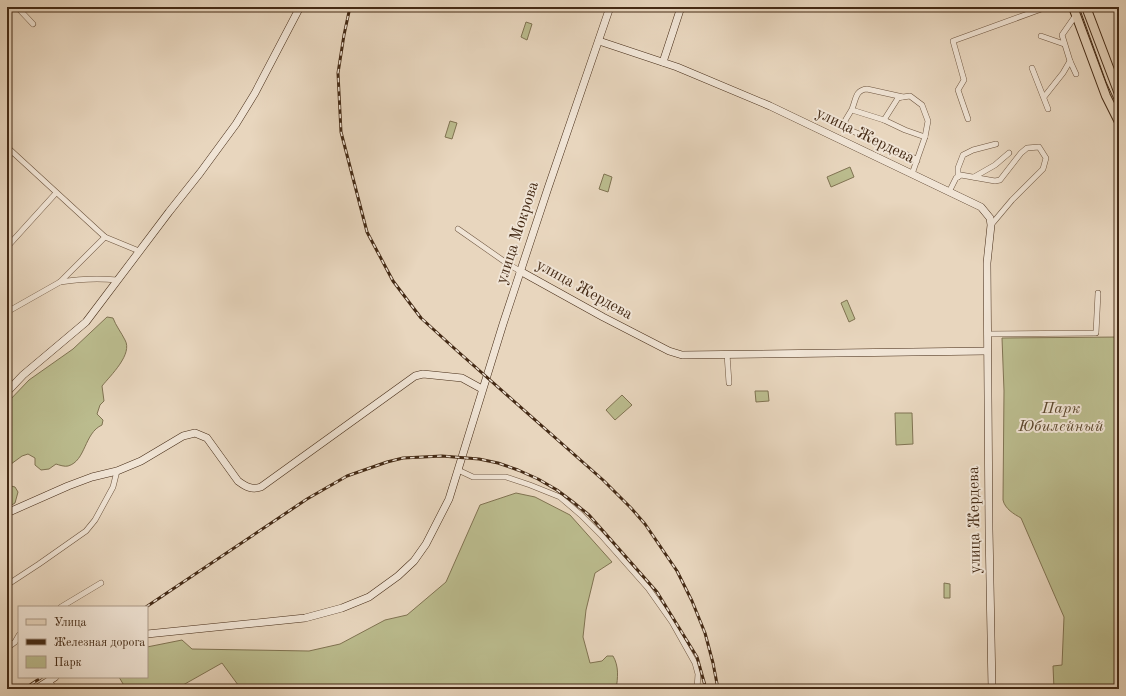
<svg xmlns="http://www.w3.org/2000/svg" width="1126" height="696" font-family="'Old Standard TT',serif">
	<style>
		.green { fill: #bbbc8e; stroke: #807352 }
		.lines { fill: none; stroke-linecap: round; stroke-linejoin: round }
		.street-casing { stroke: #6d553f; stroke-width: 6 }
		.secondary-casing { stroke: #442a15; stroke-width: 8 }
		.primary-casing { stroke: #442a15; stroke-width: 10 }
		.street { stroke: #f0e4d5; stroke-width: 5 }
		.secondary { stroke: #f0e4d5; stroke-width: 7 }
		.primary { stroke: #e8d6be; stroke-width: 8 }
		.tram { stroke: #442a15; stroke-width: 1 }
		.rail-casing { stroke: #442a15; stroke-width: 3 }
		.rail { stroke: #f0e4d5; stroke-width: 1.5; stroke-dasharray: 4.5; stroke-linecap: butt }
		.labels { text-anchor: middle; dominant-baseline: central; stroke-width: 4; stroke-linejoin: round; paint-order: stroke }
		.street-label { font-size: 16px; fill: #442a15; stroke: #f0e4d5 }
		.park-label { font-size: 16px; font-style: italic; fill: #5c472d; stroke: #f0e4d5 }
	</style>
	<rect width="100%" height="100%" fill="#e8d6be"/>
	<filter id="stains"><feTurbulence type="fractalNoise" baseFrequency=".005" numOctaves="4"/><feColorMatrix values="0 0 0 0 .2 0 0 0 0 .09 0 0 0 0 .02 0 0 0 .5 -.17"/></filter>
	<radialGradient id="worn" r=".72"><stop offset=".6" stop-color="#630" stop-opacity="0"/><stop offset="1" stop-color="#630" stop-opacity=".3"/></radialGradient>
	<g class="green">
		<path d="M526,22L532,24L527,40L521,37Z"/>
		<path d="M450,121L457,123L452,139L445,137Z"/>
		<path d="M850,167L854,177L831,187L827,177Z"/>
		<path d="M604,174L612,177L608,192L599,189Z"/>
		<path d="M847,300L855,319L849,322L841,303Z"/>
		<path d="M107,317L113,318C116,326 121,332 125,340C133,354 111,375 102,386L104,401L100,405L97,414L103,420L102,425C84,433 86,461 68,466C65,467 59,465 56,464L49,469L41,470L35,465V458L28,454L22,456L7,467V403L29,380L73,349Z"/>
		<path d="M1119,337V689H1054L1053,666L1062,665L1064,617L1021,518C1014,514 1005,509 1003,500L1004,391L1002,338Z"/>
		<path d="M755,391H768L769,401L756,402Z"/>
		<path d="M622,395L632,405L615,420L606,410Z"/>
		<path d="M895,413H912L913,444L896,445Z"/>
		<path d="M7,485L15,487L18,492L15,503L7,508Z"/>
		<path d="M516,493L535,497L570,515L612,562L595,573L586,610L583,637L590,663L602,661L607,656H613C619,666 618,678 616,689H241L222,663L176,689H126L119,677H147V647L182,640L192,649L309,651L340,644L385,620L407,615L446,582L480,505Z"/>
		<path d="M944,583L950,584V598H944Z"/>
	</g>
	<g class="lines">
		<defs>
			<g id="street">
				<path d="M17,7L33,24"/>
				<path d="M1076,15L1062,35L1070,61L1076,74"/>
				<path d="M1041,36L1064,44"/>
				<path d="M1032,68L1048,109"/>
				<path d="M1044,97L1063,73L1070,61"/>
				<path d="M852,110L884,120L898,98L902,97"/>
				<path d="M968,119L958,90L964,80L953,41L1047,7"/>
				<path d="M884,120L905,130L925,137"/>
				<path d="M7,147L105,237L139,251"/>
				<path d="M7,158L12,152"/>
				<path d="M912,174L925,137L928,121L922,105L910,96L903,97L867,89C855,90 856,100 852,109C850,113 847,117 845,121L847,129L884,144L914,158L917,161"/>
				<path d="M958,177V168L963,155L973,150L996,144"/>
				<path d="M974,177L995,165L1009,153"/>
				<path d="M949,192L956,178L961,175L995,181L1000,180L1021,153L1027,148L1039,147L1046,158L1043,169L1012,200L991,225"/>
				<path d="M458,229L508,264L520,271"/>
				<path d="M7,247L56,193"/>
				<path d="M60,282C79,279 98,278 117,280"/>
				<path d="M7,312L60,282L105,237"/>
				<path d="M987,334L1096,333L1098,293"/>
				<path d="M727,354L729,383"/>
				<path d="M458,470L473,477H506L530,485L560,497L581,515L602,536L648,588L672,622L695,663L698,674L697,689"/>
				<path d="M7,585L39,564L86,531L95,520L113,487L117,471"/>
				<path d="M61,607L101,583"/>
				<path d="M7,648L15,642L19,635"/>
				<path d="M49,680L54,689"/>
			</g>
			<g id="secondary">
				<path d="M599,41L677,67L770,106L981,207L990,218L991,225L987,263L989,529L992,689"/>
				<path d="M663,62L681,7"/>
				<path d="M520,271L603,317L669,351L682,355L987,351"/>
				<path d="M7,392L23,375L86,322L169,212L200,173L236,124L255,93L300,7"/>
				<path d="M7,513L68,486L92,477L117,471L141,461L183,436L195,433L207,438L238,481C246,487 252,490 261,487L415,376L423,374L462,378L482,389"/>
				<path d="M147,634L305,618L342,608L369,597L398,576L414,561L426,544L449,499L503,324L548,188L610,7"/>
				<path d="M36,689L55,677"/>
			</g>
			<g id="primary">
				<path d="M1073,7L1106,96L1119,122"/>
				<path d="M1086,7L1119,94"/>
			</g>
		</defs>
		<use href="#street" class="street-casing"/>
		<use href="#secondary" class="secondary-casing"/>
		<use href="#primary" class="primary-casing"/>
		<use href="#street" class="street"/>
		<use href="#secondary" class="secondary"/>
		<use href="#primary" class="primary"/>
		<path class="tram" d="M1079,7L1106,82L1119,110"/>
		<defs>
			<g id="rail">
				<path d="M350,7L344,35L338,73L341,132L367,232L393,281L421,318L455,349L603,480L631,508L645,524L677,571L692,601L705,633L713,663L718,689"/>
				<path d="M146,607L307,499L347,476L387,462L403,458L442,456L479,459L498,463L518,470L538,479L557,490L573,502L589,515L657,592L697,657L706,689"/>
				<path d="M24,689L42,677"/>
			</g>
		</defs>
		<use href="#rail" class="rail-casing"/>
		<use href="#rail" class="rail"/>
	</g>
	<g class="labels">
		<g class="street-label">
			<text transform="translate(865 136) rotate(26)">улица Жердева</text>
			<text transform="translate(518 233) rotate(-72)">улица Мокрова</text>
			<text transform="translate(584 290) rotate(29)">улица Жердева</text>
			<text transform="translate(975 520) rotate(-91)">улица Жердева</text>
		</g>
		<g class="park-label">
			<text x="1061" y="409">Парк<tspan x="1061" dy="18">Юбилейный</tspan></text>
		</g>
	</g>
	<rect width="1126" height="696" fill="none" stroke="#e8d6be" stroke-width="24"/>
	<rect x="8" y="8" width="1110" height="680" fill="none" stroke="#442a15" stroke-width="2"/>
	<rect x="12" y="12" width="1102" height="672" fill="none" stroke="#442a15"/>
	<rect x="18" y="606" width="130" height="72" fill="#f0e4d5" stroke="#ab9a88"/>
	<rect x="26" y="619" width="20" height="6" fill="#e8d6be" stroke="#ab9a88"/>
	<text x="54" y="626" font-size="12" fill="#442a15">Улица</text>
	<rect x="26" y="639" width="20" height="6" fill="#442a15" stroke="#ab9a88"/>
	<text x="54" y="646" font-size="12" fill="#442a15">Железная дорога</text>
	<rect x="26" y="656" width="20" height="12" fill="#bbbc8e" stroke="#ab9a88"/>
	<text x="54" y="666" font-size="12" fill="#442a15">Парк</text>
	<rect width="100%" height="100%" filter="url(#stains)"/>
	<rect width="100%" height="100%" fill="url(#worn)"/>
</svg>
